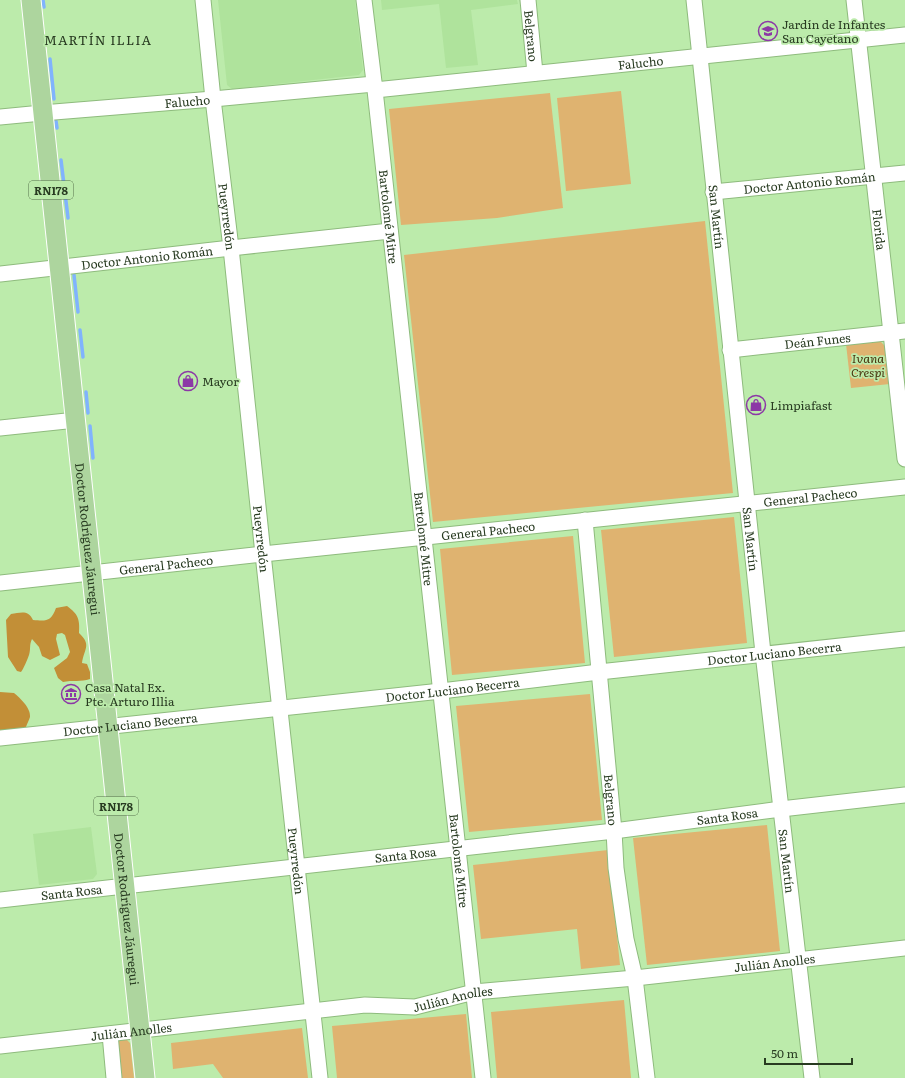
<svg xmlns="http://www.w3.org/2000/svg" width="905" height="1078" font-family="Literata,serif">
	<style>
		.built { fill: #afe39c }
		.green { fill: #dfb370 }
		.forest { fill: #c28f37 }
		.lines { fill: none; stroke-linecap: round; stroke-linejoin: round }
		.stream { stroke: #80b3fd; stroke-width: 3.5 }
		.minor-casing { stroke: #8ebb7d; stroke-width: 17 }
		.major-casing { stroke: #fff; stroke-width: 21 }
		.minor { stroke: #fff; stroke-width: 15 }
		.major { stroke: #add59e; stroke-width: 19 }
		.labels { text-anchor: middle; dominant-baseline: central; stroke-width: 3.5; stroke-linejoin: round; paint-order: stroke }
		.shield { fill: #bcebab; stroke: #54704a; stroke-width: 1 }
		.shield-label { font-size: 11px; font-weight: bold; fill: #283b21 }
		.poi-label { font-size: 12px; fill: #283b21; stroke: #bcebab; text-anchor: start }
		.street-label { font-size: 12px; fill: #283b21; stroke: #bcebab }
		.park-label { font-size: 12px; font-style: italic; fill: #49330e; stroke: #bcebab }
		.neighbourhood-label { font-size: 13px; letter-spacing: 1px; fill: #283b21; stroke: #bcebab }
	</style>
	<rect width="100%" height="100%" fill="#bcebab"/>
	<g class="built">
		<path d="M218,0H355L363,70L359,75L232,89L227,85Z"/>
		<path d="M381,0H517L518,4L471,10L478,65L446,68L439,4L382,10Z"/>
		<path d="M91,827L97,874L93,879L39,885L33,834Z"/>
	</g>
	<g class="green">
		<path d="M621,91L631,184L566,191L557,98Z"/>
		<path d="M550,93L563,208L497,218L401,225L389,109Z"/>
		<path d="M705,221L733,493L433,522L404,255Z"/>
		<path d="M880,341L886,347L890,384L851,388L846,344Z"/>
		<path d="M734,517L747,643L614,657L601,530Z"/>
		<path d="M573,536L585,663L452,675L440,549Z"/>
		<path d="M590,694L602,820L469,832L456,706Z"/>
		<path d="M767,825L780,951L647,965L633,838Z"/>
		<path d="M608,850L620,965L581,969L577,929L481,939L473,865Z"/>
		<path d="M624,1000L631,1078H497L491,1012Z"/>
		<path d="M466,1014L472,1078H337L332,1026Z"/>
		<path d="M302,1028L308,1078H223L213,1064L173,1069L171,1043Z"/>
		<path d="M123,1039L127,1040L130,1043L134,1078H117L116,1042Z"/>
	</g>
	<g class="forest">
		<path d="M67,606C78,614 80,619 79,633C92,645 84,649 82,663L87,664L90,672V679C81,682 72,680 63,682L58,678L54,668L67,658L70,652L65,635L62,633L57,634L56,639L60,655L50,660L42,656L39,647L32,639C29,645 31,649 29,655C28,658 23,670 21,672L17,671L8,657L6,620L11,614C20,613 28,609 33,620C46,621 51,622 56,608Z"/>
		<path d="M0,692L14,693C20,698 31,708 30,717C29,720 27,724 26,727L0,733Z"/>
	</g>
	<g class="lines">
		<g class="stream">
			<path d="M43,0L44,7"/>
			<path d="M50,59L54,99"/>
			<path d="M56,121L57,128"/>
			<path d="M61,160L68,218"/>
			<path d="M74,275L78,312"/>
			<path d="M80,330L83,357"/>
			<path d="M86,392L88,413"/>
			<path d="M90,426L93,458"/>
		</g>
		<defs>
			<g id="minor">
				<path id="s1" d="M203,0L213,99L231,248L263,554L320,1078"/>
				<path id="s2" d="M364,0L375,90L483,1078"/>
				<path id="s3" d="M528,0L535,73"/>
				<path id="s4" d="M694,0L763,653L812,1078"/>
				<path id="s5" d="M854,0L905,459"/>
				<path id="s6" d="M375,90L905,35"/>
				<path id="s7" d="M0,117L42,113L213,99L374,84"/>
				<path id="s8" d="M713,192L905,173"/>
				<path id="s9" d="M0,274L231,248L390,231"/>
				<path id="s10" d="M730,350L905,331"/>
				<path d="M0,428L76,420"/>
				<path id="s11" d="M585,520L614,831L616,868L626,939L635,978L647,1078"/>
				<path id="s12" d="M0,583L263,554L905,487"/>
				<path id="s13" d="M0,738L441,691L599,672L905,639"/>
				<path id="s14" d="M0,900L614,831L781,809L905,795"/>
				<path d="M110,1034L114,1078"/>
				<path id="s15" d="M0,1046L365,1005L415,1007L474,992L635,978L905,948"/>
			</g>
			<g id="major">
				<path id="s16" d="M31,0L145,1078"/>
			</g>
		</defs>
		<use href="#minor" class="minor-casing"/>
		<use href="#major" class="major-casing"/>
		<use href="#minor" class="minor"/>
		<use href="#major" class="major"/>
	</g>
	<defs>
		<symbol id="school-ring" viewBox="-11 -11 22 22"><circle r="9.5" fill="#bcebab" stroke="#8c38a6" stroke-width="1.5"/><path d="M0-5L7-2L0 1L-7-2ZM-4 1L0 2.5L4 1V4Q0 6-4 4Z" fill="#8c38a6"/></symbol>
		<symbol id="shop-ring" viewBox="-11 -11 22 22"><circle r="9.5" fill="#bcebab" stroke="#8c38a6" stroke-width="1.5"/><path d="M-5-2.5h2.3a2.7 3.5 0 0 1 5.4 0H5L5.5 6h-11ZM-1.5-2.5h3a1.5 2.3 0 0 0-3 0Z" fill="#8c38a6"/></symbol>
		<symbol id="museum-ring" viewBox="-11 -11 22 22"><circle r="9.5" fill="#bcebab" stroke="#8c38a6" stroke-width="1.5"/><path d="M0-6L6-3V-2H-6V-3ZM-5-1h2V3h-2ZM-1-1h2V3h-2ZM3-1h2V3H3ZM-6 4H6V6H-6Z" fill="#8c38a6"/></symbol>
	</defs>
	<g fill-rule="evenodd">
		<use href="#school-ring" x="757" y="20" width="22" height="22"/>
		<use href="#shop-ring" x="177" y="370" width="22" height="22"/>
		<use href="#shop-ring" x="745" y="394" width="22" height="22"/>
		<use href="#museum-ring" x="60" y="683" width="22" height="22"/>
	</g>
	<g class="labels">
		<g class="shield">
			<rect x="29" y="181" width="44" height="18" rx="3"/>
			<rect x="94" y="797" width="44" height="18" rx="3"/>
		</g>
		<g class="shield-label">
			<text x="51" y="190">RN178</text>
			<text x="116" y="806">RN178</text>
		</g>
		<g class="poi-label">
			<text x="782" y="24">Jardín de Infantes<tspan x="782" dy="14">San Cayetano</tspan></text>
			<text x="202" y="381">Mayor</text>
			<text x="770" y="405">Limpiafast</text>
			<text x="85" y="687">Casa Natal Ex.<tspan x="85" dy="14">Pte. Arturo Illia</tspan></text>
		</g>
		<g class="street-label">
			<text stroke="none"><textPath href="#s3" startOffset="36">Belgrano</textPath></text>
			<text stroke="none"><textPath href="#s6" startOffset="267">Falucho</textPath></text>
			<text stroke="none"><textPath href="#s7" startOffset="188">Falucho</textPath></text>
			<text stroke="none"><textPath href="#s8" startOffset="97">Doctor Antonio Román</textPath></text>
			<text stroke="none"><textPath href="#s1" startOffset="218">Pueyrredón</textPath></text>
			<text stroke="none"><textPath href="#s2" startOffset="218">Bartolomé Mitre</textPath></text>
			<text stroke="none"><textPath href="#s4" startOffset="218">San Martín</textPath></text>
			<text stroke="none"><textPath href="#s5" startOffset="231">Florida</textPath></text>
			<text stroke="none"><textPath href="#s9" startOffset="148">Doctor Antonio Román</textPath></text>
			<text stroke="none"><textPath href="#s10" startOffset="88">Deán Funes</textPath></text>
			<text stroke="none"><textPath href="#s12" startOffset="815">General Pacheco</textPath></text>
			<text stroke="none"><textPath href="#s12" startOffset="491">General Pacheco</textPath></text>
			<text stroke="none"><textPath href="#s16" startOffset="542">Doctor Rodríguez Jáuregui</textPath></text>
			<text stroke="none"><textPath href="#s1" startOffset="542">Pueyrredón</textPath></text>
			<text stroke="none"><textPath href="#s2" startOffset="542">Bartolomé Mitre</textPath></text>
			<text stroke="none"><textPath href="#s4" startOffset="542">San Martín</textPath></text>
			<text stroke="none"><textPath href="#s12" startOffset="167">General Pacheco</textPath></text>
			<text stroke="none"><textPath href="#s13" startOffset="779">Doctor Luciano Becerra</textPath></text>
			<text stroke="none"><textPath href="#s13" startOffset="455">Doctor Luciano Becerra</textPath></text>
			<text stroke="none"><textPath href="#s13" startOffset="131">Doctor Luciano Becerra</textPath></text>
			<text stroke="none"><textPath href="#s11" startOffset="281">Belgrano</textPath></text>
			<text stroke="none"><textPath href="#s14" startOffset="732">Santa Rosa</textPath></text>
			<text stroke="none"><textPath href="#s14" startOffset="408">Santa Rosa</textPath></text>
			<text stroke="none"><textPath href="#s1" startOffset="866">Pueyrredón</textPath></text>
			<text stroke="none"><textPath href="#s2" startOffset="866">Bartolomé Mitre</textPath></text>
			<text stroke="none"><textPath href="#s4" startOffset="866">San Martín</textPath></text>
			<text stroke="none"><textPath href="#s14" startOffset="72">Santa Rosa</textPath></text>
			<text stroke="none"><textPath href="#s16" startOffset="914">Doctor Rodríguez Jáuregui</textPath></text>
			<text stroke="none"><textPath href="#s15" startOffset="780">Julián Anolles</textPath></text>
			<text stroke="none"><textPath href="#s15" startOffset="456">Julián Anolles</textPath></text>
			<text stroke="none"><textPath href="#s15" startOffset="132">Julián Anolles</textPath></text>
		</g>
		<g class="park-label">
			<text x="868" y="358">Ivana<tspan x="868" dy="14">Crespi</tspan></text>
		</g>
		<g class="neighbourhood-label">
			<text x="98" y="39">MARTÍN ILLIA</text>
		</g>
	</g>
	<path d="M765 1058v6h87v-6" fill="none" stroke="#283b21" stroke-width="2"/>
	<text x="771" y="1058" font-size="12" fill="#283b21" stroke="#bcebab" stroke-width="3" paint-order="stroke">50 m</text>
</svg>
